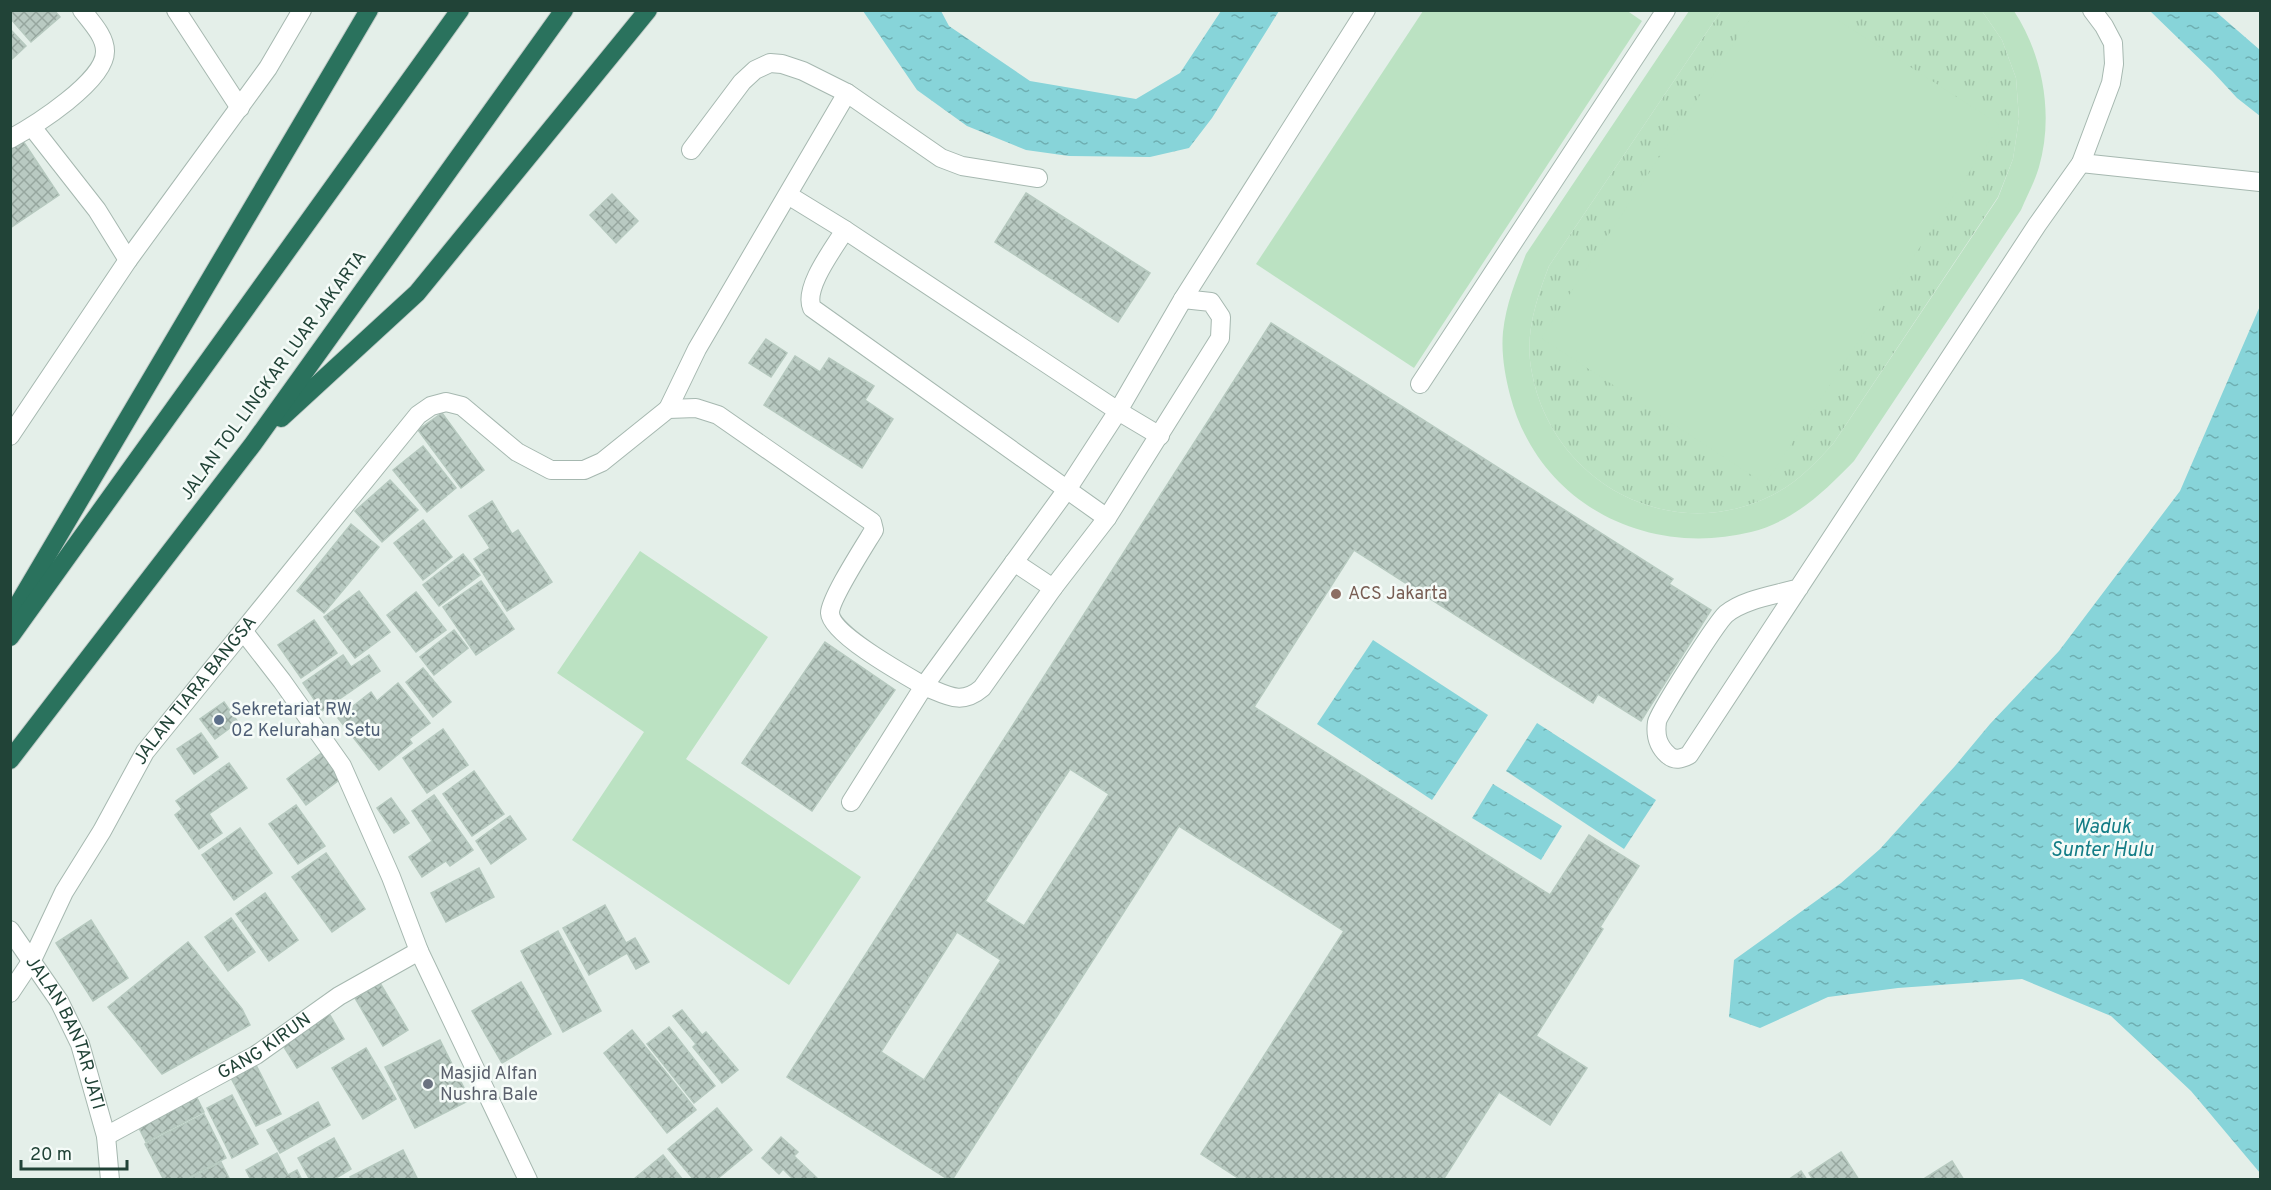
<svg xmlns="http://www.w3.org/2000/svg" width="2271" height="1190" font-family="Overpass,sans-serif">
	<style>
		.grass { fill: url(#grass-tufts) }
		.pitch { fill: #bbe2c2 }
		.water { fill: url(#water-ripples) }
		.building { fill: url(#building-cross-hatch); stroke: #b6c9bf; stroke-width: 1.5; fill-rule: evenodd }
		.lines { fill: none; stroke-linecap: round; stroke-linejoin: round }
		.minor-casing { stroke: #a6b8b0; stroke-width: 20 }
		.highway-casing { stroke: #c1cac7; stroke-width: 20 }
		.minor { stroke: #fff; stroke-width: 18 }
		.highway { stroke: #2a725d; stroke-width: 18 }
		.education-dot { fill: #8d6e63; stroke: #f5fbf8; stroke-width: 2 }
		.service-dot { fill: #5c6f8a; stroke: #f5fbf8; stroke-width: 2 }
		.worship-dot { fill: #6b7280; stroke: #f5fbf8; stroke-width: 2 }
		.labels { text-anchor: middle; dominant-baseline: central; stroke-width: 5; stroke-linejoin: round; paint-order: stroke }
		.street-label { font-size: 18px; fill: #214337; stroke: #f5fbf8 }
		.education-label { font-size: 18px; fill: #785e54; stroke: #f5fbf8; text-anchor: start }
		.service-label { font-size: 18px; fill: #4e5e75; stroke: #f5fbf8; text-anchor: start }
		.worship-label { font-size: 18px; fill: #5b616d; stroke: #f5fbf8; text-anchor: start }
		.water-label { font-size: 20px; font-style: italic; fill: #147d86; stroke: #f5fbf8 }
	</style>
	<defs>
		<pattern id="grass-tufts" width="24" height="20" patternUnits="userSpaceOnUse" patternTransform="scale(1.5)"><rect width="24" height="20" fill="#bbe2c2"/><path d="M3 7l-1-3M5 7V3M7 7l1-3M15 17l-1-3M17 17v-4M19 17l1-3" fill="none" stroke="#a0c3a7"/></pattern>
		<pattern id="water-ripples" width="26" height="14" patternUnits="userSpaceOnUse" patternTransform="scale(1.5)"><rect width="26" height="14" fill="#87d4d9"/><path d="M2 4q2-2 4 0t4 0M15 11q2-2 4 0t4 0" fill="none" stroke="#6eaeb1"/></pattern>
		<pattern id="building-cross-hatch" width="8" height="8" patternUnits="userSpaceOnUse" patternTransform="scale(1.5)"><rect width="8" height="8" fill="#b9cac2"/><path d="M0 0l8 8M0 8l8-8" fill="none" stroke="#96a69e"/></pattern>
	</defs>
	<rect width="100%" height="100%" fill="#e4efe9"/>
	<path class="grass" d="M1721,11H1982L2002,40L2016,78L2019,119L2013,159L1998,197L1833,444C1816,462 1800,480 1778,492C1676,549 1553,485 1532,373C1524,336 1536,300 1549,266Z"/>
	<g class="pitch">
		<path d="M1626,10L1642,21L1414,368L1256,264L1423,11Z"/>
		<path d="M1689,11H1721L1549,266C1536,300 1524,336 1532,373C1553,485 1676,549 1778,492C1800,480 1816,462 1833,444L1998,198L2013,159L2019,119L2016,78L2002,40L1982,11H2014C2043,55 2054,115 2039,167C2035,181 2027,196 2021,210L1854,461C1824,492 1794,521 1751,532C1645,558 1538,503 1510,395C1505,375 1501,353 1503,332C1506,304 1516,280 1526,254Z"/>
		<path d="M1755,11H1824L2000,125L1765,484L1541,338Z"/>
		<path d="M640,551L768,637L686,759L861,877L789,985L572,840L644,732L557,673Z"/>
	</g>
	<g class="water">
		<path d="M863,11H941L949,26L1030,81L1136,99L1180,73L1221,11H1279L1212,118L1189,148L1150,157L1069,156L1026,150L967,126L917,90Z"/>
		<path d="M2150,11H2215L2260,50V116L2237,98L2212,71Z"/>
		<path d="M2260,306V1173L2191,1091L2111,1016L2022,979L1898,988L1828,997L1760,1028L1729,1017L1734,960L1841,883L1880,849L1955,766L1990,724L2059,651L2180,491Z"/>
		<path d="M1373,640L1488,715L1432,800L1317,724Z"/>
		<path d="M1537,723L1656,800L1624,849L1506,771Z"/>
		<path d="M1493,784L1562,826L1541,860L1472,818Z"/>
	</g>
	<g class="building">
		<path d="M10,10H54L60,17L31,42L10,18Z"/>
		<path d="M10,29L26,46L11,60L10,59Z"/>
		<path d="M23,141L59,195L10,228V149Z"/>
		<path d="M1026,193L1150,273L1118,322L995,242Z"/>
		<path d="M612,194L638,221L616,243L590,215Z"/>
		<path d="M1271,323L1673,579L1669,584L1711,610L1641,721L1598,694L1593,703L1354,550L1254,707L1550,895L1589,835L1639,866L1600,927L1603,929L1536,1036L1587,1068L1550,1125L1499,1092L1443,1180H1241L1201,1154L1344,931L1179,826L952,1180H949L787,1077ZM1070,769L1109,794L1024,926L985,901ZM957,932L1001,960L924,1080L881,1052Z"/>
		<path d="M766,339L787,353L771,377L749,363Z"/>
		<path d="M795,356L820,372L829,358L874,386L865,400L893,419L862,468L764,405Z"/>
		<path d="M442,413L484,470L461,488L418,430Z"/>
		<path d="M423,446L456,488L427,512L393,470Z"/>
		<path d="M390,480L418,510L382,542L355,511Z"/>
		<path d="M492,501L512,534L518,530L552,582L507,611L474,559L490,548L469,516Z"/>
		<path d="M423,520L452,557L423,580L394,543Z"/>
		<path d="M351,524L379,547L324,613L297,591Z"/>
		<path d="M463,554L480,575L439,606L423,585Z"/>
		<path d="M481,581L514,629L476,655L443,607Z"/>
		<path d="M359,591L390,632L355,658L324,617Z"/>
		<path d="M416,592L446,630L416,652L387,615Z"/>
		<path d="M314,620L337,653L301,678L278,645Z"/>
		<path d="M454,630L468,648L434,675L420,657Z"/>
		<path d="M825,642L895,690L812,811L742,763Z"/>
		<path d="M343,655L351,667L369,655L380,671L322,711L303,683Z"/>
		<path d="M423,668L451,702L433,717L406,682Z"/>
		<path d="M398,683L430,723L409,739L412,743L379,770L338,718L371,692L377,701Z"/>
		<path d="M224,702L238,722L215,739L200,719Z"/>
		<path d="M443,729L468,765L427,793L403,758Z"/>
		<path d="M201,733L218,757L194,774L177,749Z"/>
		<path d="M324,751L343,777L306,805L287,779Z"/>
		<path d="M229,763L247,788L209,814L222,833L199,849L175,815L182,809L176,801Z"/>
		<path d="M474,771L504,814L472,836L443,794Z"/>
		<path d="M434,795L473,850L450,866L446,861L422,877L409,857L432,841L412,811Z"/>
		<path d="M391,798L409,823L394,833L377,808Z"/>
		<path d="M296,805L325,846L298,864L269,824Z"/>
		<path d="M510,816L526,839L491,864L476,841Z"/>
		<path d="M240,828L272,873L234,900L202,855Z"/>
		<path d="M326,853L365,909L332,932L292,877Z"/>
		<path d="M479,868L494,897L446,922L431,893Z"/>
		<path d="M265,893L298,940L269,961L236,914Z"/>
		<path d="M605,905L626,943L635,938L649,962L636,969L627,953L589,975L563,928Z"/>
		<path d="M231,918L255,952L228,971L205,937Z"/>
		<path d="M91,920L128,978L93,1001L56,943Z"/>
		<path d="M558,931L601,1011L563,1032L521,951Z"/>
		<path d="M188,942L242,1009L250,1025L162,1074L108,1007Z"/>
		<path d="M521,982L551,1034L502,1063L472,1011Z"/>
		<path d="M380,983L408,1030L383,1046L355,998Z"/>
		<path d="M327,1010L344,1039L297,1068L279,1039Z"/>
		<path d="M682,1010L702,1035L706,1032L738,1070L722,1083L693,1047L696,1044L673,1016Z"/>
		<path d="M669,1027L715,1086L694,1103L647,1044Z"/>
		<path d="M632,1030L696,1110L667,1133L604,1053Z"/>
		<path d="M440,1040L470,1100L415,1128L385,1067Z"/>
		<path d="M366,1048L396,1099L363,1119L332,1068Z"/>
		<path d="M254,1061L281,1114L256,1126L229,1074Z"/>
		<path d="M232,1095L258,1144L232,1158L207,1108Z"/>
		<path d="M196,1096L204,1112L146,1142L138,1126Z"/>
		<path d="M318,1102L330,1125L280,1153L267,1130Z"/>
		<path d="M717,1108L752,1150L716,1180H694L668,1149Z"/>
		<path d="M204,1114L226,1158L184,1180H164L145,1144Z"/>
		<path d="M781,1137L798,1152L794,1156L819,1180H794L783,1169L779,1174L762,1158Z"/>
		<path d="M334,1138L351,1169L333,1180H310L298,1158Z"/>
		<path d="M403,1150L418,1180H351L350,1177Z"/>
		<path d="M1841,1152L1859,1180H1813L1809,1173Z"/>
		<path d="M277,1153L288,1175L297,1170L302,1180H251L246,1170Z"/>
		<path d="M663,1155L683,1180L634,1179Z"/>
		<path d="M1952,1161L1964,1180H1922Z"/>
		<path d="M221,1162L230,1180H187Z"/>
		<path d="M1801,1171L1807,1180H1788Z"/>
	</g>
	<g class="lines">
		<defs>
			<g id="minor">
				<path d="M176,10L240,108"/>
				<path d="M32,127L97,210L128,260"/>
				<path d="M10,139C34,126 106,81 105,51C105,36 91,22 82,10"/>
				<path d="M691,150L742,82L755,70L770,63L782,64L803,71L847,93L941,158L962,166L1038,178"/>
				<path d="M2081,163L2260,182"/>
				<path d="M788,195L845,230C834,248 803,288 812,308L1107,518"/>
				<path d="M845,230L1118,411L1160,436"/>
				<path d="M1420,384L1666,10"/>
				<path d="M668,409L697,349L847,93"/>
				<path d="M10,436L128,260L268,68L302,10"/>
				<path d="M1014,562L1053,588"/>
				<path d="M1799,588C1776,595 1744,599 1726,614C1717,622 1658,714 1657,722C1655,736 1658,746 1668,755C1675,761 1681,759 1689,755L2037,225L2081,163L2111,83L2114,64L2113,43L2104,26L2092,10"/>
				<path d="M244,632L282,681L342,766L391,877L419,951L528,1180"/>
				<path d="M851,802L924,686C947,695 961,706 982,688L1053,588L1107,518L1220,338L1221,317L1211,302L1183,299"/>
				<path id="s1" d="M10,930L59,1001L80,1044L106,1136L110,1180"/>
				<path id="s2" d="M10,993L32,960L64,892L102,831L145,752L418,415L431,406L446,402L462,406L517,452L551,470H584L602,462L668,409L696,408L718,415L872,522L874,530C865,545 830,599 830,613C831,634 905,675 924,686L1068,488L1118,411L1183,299L1366,10"/>
				<path id="s3" d="M106,1136L256,1055L339,996L419,951"/>
			</g>
			<g id="highway">
				<path d="M281,418L417,293L648,10"/>
				<path d="M10,618L369,10"/>
				<path d="M10,637L460,10"/>
				<path d="M10,760L253,444L564,10"/>
			</g>
		</defs>
		<use href="#minor" class="minor-casing"/>
		<use href="#highway" class="highway-casing"/>
		<use href="#minor" class="minor"/>
		<use href="#highway" class="highway"/>
	</g>
	<circle class="education-dot" cx="1336" cy="594" r="6"/>
	<circle class="service-dot" cx="219" cy="720" r="6"/>
	<circle class="worship-dot" cx="428" cy="1084" r="6"/>
	<g class="labels">
		<g class="street-label">
			<text transform="translate(274 376) rotate(-54)">JALAN TOL LINGKAR LUAR JAKARTA</text>
			<text stroke="none"><textPath href="#s2" startOffset="356">JALAN TIARA BANGSA</textPath></text>
			<text stroke="none"><textPath href="#s1" startOffset="118">JALAN BANTAR JATI</textPath></text>
			<text stroke="none"><textPath href="#s3" startOffset="182">GANG KIRUN</textPath></text>
		</g>
		<g class="education-label">
			<text x="1348" y="594">ACS Jakarta</text>
		</g>
		<g class="service-label">
			<text x="231" y="710">Sekretariat RW.<tspan x="231" dy="21">02 Kelurahan Setu</tspan></text>
		</g>
		<g class="worship-label">
			<text x="440" y="1074">Masjid Alfan<tspan x="440" dy="21">Nushra Bale</tspan></text>
		</g>
		<g class="water-label">
			<text x="2102" y="828">Waduk<tspan x="2102" dy="23">Sunter Hulu</tspan></text>
		</g>
	</g>
	<rect width="2271" height="1190" fill="none" stroke="#214337" stroke-width="24"/>
	<path d="M21 1160v9h106v-9" fill="none" stroke="#214337" stroke-width="3"/>
	<text x="30" y="1160" font-size="18" fill="#214337" stroke="#f5fbf8" stroke-width="4.5" paint-order="stroke">20 m</text>
</svg>
